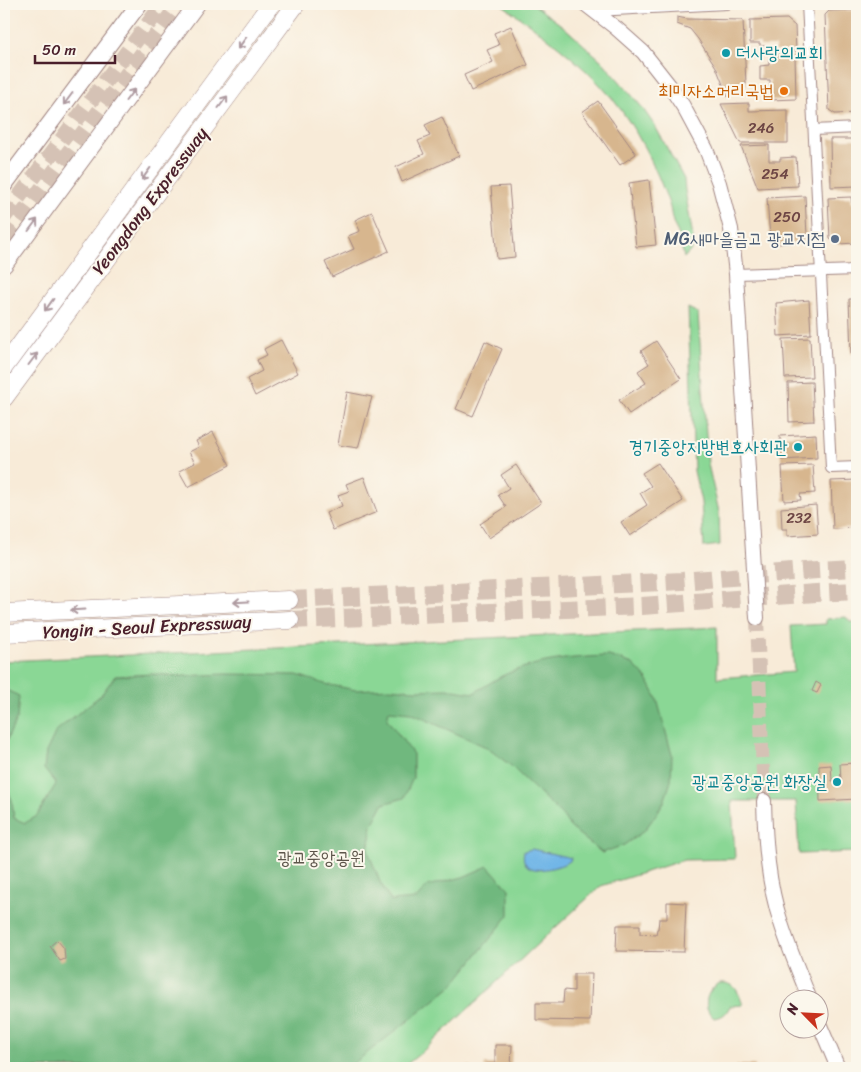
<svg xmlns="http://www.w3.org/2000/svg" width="861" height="1072" font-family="Sriracha,'Poor Story',sans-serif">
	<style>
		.green { fill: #8ad795; stroke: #6a7b60 }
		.forest { fill: #6fb87e; stroke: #5c6c54 }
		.water { fill: #71b6e7; stroke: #5e6a89 }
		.building { fill: #d7b68e }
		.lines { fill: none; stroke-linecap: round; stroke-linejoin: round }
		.secondary-tunnel { stroke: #d5c2b5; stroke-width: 14; stroke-dasharray: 14 7; stroke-linecap: butt }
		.trunk-tunnel { stroke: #d5c2b5; stroke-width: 16; stroke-dasharray: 16 8; stroke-linecap: butt }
		.motorway-tunnel { stroke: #d5c2b5; stroke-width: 18; stroke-dasharray: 18 9; stroke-linecap: butt }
		.minor-casing { stroke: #a18582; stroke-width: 12 }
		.secondary-casing { stroke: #a18582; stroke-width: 16 }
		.trunk-casing { stroke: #a18582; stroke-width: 18 }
		.motorway-casing { stroke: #a18582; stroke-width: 19 }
		.minor { stroke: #fff; stroke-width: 10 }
		.secondary { stroke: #fff; stroke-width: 14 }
		.trunk { stroke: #fff; stroke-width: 16 }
		.motorway { stroke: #fff; stroke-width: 18 }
		.oneway { stroke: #ae9aa0 }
		.culture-dot { fill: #0f9aa8; stroke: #fbf7ec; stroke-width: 2 }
		.food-dot { fill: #e8710a; stroke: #fbf7ec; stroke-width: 2 }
		.service-dot { fill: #5c6f8a; stroke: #fbf7ec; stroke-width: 2 }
		.labels { text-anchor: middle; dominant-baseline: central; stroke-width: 4; stroke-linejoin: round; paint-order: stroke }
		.number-label { font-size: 15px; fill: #6d4544 }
		.culture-label { font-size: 18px; fill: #0d838f; stroke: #fbf7ec; text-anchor: end }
		.food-label { font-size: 18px; fill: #c56008; stroke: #fbf7ec; text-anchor: end }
		.street-label { font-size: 18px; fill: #4a1f2b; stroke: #fbf7ec }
		.service-label { font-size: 18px; fill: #4e5e75; stroke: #fbf7ec; text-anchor: end }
		.park-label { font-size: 18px; fill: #5d564b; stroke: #fbf7ec }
	</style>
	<rect width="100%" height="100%" fill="#fbf7ec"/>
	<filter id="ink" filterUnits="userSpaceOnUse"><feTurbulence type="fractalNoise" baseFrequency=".02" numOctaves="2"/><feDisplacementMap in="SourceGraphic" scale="10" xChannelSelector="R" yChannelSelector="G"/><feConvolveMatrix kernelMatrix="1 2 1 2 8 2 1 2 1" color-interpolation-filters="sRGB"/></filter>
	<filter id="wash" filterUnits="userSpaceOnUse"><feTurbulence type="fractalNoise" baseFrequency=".0096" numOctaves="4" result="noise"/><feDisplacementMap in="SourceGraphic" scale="20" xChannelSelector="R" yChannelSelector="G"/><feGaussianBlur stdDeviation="1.12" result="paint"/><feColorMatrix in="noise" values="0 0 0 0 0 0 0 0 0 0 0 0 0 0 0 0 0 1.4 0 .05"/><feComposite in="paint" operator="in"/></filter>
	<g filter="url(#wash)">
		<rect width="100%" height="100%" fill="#f8ebd8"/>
		<g class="green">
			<path d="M501,4H533L564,27L603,62L641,106L655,126L684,179L685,190L692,231L694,247L684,258C682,251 681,243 679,236C678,231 674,227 673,222C671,216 671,210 669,204C656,167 636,127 611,97C580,61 540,31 501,4Z"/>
			<path d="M688,308L698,313L708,464L719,512L720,545L704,547L701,502L694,471Z"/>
			<path d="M846,617L850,622H857V852L799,854L796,801H732L735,859L684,860L601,886L545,937L422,1052L402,1068H4V661L717,627V678L794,672L791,626L826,624V619Z"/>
			<path d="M720,983C736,982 738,992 743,1005L730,1006C726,1014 723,1017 714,1018C701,1007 706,990 720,983Z"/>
		</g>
		<g class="forest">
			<path d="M609,656L633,664L647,679L657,699L672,755L671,781L664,802L655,816L644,831L624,845L602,853L570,827L563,816L510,765L486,747L411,713L389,711L387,719L413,754V778L404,798L383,804L372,825L368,851L380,882L391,901L416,899L427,886L463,877L488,866L509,889V915L452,986L412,1018L353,1064L329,1068H4V782L12,800L14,818L25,823L37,816L56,784L44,769L46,752L56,731L101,695L115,676L152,674L183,676L225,674L297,675L325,684L356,690L389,688L416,690L447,689L474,693C488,684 503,674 519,669C548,659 579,657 609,656Z"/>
			<path d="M4,689L19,696L17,718L4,746Z"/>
		</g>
		<path class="water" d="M532,849L567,857L571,858L570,861C557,869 518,879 524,851Z"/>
		<g id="blocks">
			<g class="building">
				<path d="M4,4H5L7,17H4Z"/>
				<path d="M857,10V113L835,114L829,110L825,15L829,11Z"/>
				<path d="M677,17L687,19L743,20L746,84L728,97L716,67L698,39L690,29L677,24Z"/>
				<path d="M787,19L795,26L796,51H775V46H760V43H750V20Z"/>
				<path d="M511,26L528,65L471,91L464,75L493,62L487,50L499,45L494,33Z"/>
				<path d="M795,56L796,99L770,100V80H760V66L769,65V57Z"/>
				<path d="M598,101L636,154L620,165L582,112Z"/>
				<path d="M749,103V111L788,110V143H740L721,104Z"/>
				<path d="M442,117L459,156L402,182L396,167L424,154L418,141L430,136L425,125Z"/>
				<path d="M830,139H857V186L831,187Z"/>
				<path d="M769,145V161H780V158L796,157L798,186L758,188L741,146Z"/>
				<path d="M649,180L656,245L636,247L629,183Z"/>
				<path d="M509,186L515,257L497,259L491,187Z"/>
				<path d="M805,196L807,236L801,242L778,244L770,238L767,198Z"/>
				<path d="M851,197L852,203H854L855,226H857V243L837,244L830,239L828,198Z"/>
				<path d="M372,212L389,251L332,277L325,262L354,249L348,236L360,231L355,220Z"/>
				<path d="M849,299H857V354H851Z"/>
				<path d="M809,300L811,334L778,336L776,303Z"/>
				<path d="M810,338L812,377L785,378L783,339Z"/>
				<path d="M281,340L298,373L255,396L247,379L262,371L257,360L267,355L264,349Z"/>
				<path d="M485,341L502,349L473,416L456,409Z"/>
				<path d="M656,341L681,379L629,414L619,400L646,383L638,371L649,364L641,351Z"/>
				<path d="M853,367H857V427H855Z"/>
				<path d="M812,382L814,421L789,422L788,383Z"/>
				<path d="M347,392L372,397L358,448L338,445Z"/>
				<path d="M213,432L230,465L188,487L179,471L195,463L189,452L199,447L196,441Z"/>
				<path d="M816,434L817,458L781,460L780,436Z"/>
				<path d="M658,463L683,501L630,536L621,522L647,505L640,493L651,486L642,473Z"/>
				<path d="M516,465L541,503L489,538L480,524L506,507L498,495L509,488L501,475Z"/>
				<path d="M813,465L815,493L800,494L801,500L784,501L782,466Z"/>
				<path d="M364,477L377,512L333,530L326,513L342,506L338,495L349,491L346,484Z"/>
				<path d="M857,480V528L833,529L831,481Z"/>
				<path d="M816,505L818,534L787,536V529H782L781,508Z"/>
				<path d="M816,682L821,685L817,693L812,691Z"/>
				<path d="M854,763L855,784H857V799L820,801L819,766L831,765L832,781L841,780L840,764Z"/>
				<path d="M667,902L686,903L684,952L616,951L617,925H640V934L656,935L657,929H658L659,919H667Z"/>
				<path d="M57,940L64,948L65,959L60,961L50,946Z"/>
				<path d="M574,974H592L590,1021L536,1020V1003H563L564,990L574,991Z"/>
				<path d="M495,1045H512L511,1068H484L485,1064H495Z"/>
				<rect x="737" y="1065" width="18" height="3"/>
				<rect x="447" y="1066" width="24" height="2"/>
			</g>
		</g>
	</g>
	<g filter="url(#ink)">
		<use href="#blocks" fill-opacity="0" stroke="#a18582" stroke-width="1"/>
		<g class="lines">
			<path class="secondary-tunnel" d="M757,618L764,801"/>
			<g class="trunk-tunnel">
				<path d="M4,217L163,4"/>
				<path d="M4,239L179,4"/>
			</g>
			<g class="motorway-tunnel">
				<path d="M289,600L682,581L817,570L857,568"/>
				<path d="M290,620L642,606L816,593L857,591"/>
			</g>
			<defs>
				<g id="minor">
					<path d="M807,4L831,468L857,467"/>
					<path d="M596,11L726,4"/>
					<path d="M814,130L857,128"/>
					<path d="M736,274L857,270"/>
				</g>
				<g id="secondary">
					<path d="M585,4L616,28L643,52L669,85L683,106L706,149L719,183L731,229L736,274L757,618"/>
					<path d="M764,801C765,842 768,884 781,923C789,949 800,974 810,1000"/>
					<path d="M818,1021L838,1068"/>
				</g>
				<g id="trunk">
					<path d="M4,185L139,4"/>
					<path d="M4,265L197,4"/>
				</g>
				<g id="motorway">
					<path d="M4,367L271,4"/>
					<path d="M4,398L296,4"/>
					<path d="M4,613L289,600"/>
					<path d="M4,633L290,620"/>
				</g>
			</defs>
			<use href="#minor" class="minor-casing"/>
			<use href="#secondary" class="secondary-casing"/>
			<use href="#trunk" class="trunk-casing"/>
			<use href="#motorway" class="motorway-casing"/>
			<use href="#minor" class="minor"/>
			<use href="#secondary" class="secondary"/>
			<use href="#trunk" class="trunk"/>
			<use href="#motorway" class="motorway"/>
		</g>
		<defs><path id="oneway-shaft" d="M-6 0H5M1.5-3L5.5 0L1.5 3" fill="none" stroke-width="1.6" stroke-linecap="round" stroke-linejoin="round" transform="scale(1.25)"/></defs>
		<g class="oneway">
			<use href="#oneway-shaft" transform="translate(242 43) rotate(126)"/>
			<use href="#oneway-shaft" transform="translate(130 95) rotate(-53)"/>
			<use href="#oneway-shaft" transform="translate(68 99) rotate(127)"/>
			<use href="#oneway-shaft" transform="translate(223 102) rotate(-53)"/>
			<use href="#oneway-shaft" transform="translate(146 174) rotate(126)"/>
			<use href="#oneway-shaft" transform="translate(33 225) rotate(-53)"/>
			<use href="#oneway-shaft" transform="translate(49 305) rotate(126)"/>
			<use href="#oneway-shaft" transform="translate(33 359) rotate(-53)"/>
			<use href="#oneway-shaft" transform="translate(241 602) rotate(177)"/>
			<use href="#oneway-shaft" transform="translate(78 610) rotate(177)"/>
		</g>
	</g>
	<g class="culture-dot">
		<circle cx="726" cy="53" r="5"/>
		<circle cx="798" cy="447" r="5"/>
		<circle cx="837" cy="782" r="5"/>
	</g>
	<circle class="food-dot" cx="784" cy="91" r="5"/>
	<circle class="service-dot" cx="835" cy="239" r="5"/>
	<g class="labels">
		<g class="number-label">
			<text x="761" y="128">246</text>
			<text x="775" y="174">254</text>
			<text x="787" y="217">250</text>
			<text x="799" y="518">232</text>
		</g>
		<g class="culture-label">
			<text x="736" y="53" text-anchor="start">더사랑의교회</text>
			<text x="788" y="447">경기중앙지방변호사회관</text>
			<text x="827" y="782">광교중앙공원 화장실</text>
		</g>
		<g class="food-label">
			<text x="774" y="91">최미자소머리국법</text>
		</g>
		<g class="street-label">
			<text transform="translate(150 201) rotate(-53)">Yeongdong Expressway</text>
			<text transform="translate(147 627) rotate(-3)">Yongin - Seoul Expressway</text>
		</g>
		<g class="service-label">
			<text x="825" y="239">MG새마을금고 광교지점</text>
		</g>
		<g class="park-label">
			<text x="321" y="858">광교중앙공원</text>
		</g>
	</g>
	<rect width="861" height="1072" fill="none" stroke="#fbf7ec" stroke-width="20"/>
	<g transform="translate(804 1014) rotate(294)"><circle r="24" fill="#fbf7ec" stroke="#b4a19f"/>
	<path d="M0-4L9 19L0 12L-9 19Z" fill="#c8321e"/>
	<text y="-8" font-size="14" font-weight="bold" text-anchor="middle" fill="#4a1f2b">N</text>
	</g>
	<path d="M35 55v8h80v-8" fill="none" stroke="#4a1f2b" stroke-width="2.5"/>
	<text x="42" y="55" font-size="15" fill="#4a1f2b" stroke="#fbf7ec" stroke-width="4" paint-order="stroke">50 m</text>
</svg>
